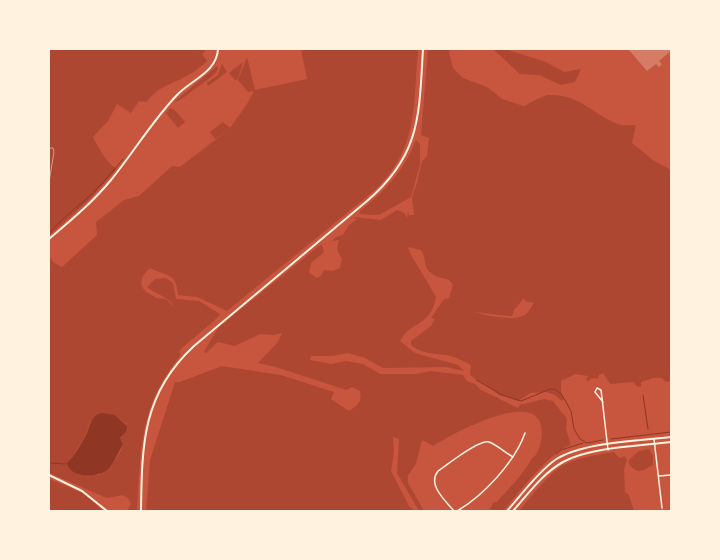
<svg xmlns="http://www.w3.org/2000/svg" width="720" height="560" font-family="'Asap Condensed',sans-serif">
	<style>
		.green { fill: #ae4732; fill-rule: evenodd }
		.water { fill: #8f3625 }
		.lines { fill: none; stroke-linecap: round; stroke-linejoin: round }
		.stream { stroke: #8f3625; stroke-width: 1 }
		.building { fill: #d67c66 }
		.path { stroke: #fff3e0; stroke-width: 0.5 }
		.minor { stroke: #fff3e0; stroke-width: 1.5 }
		.tertiary { stroke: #fff3e0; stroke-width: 2 }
		.secondary { stroke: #fff3e0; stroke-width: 2 }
	</style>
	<rect width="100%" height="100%" fill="#c8553d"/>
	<g class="green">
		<path d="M49,49H207L202,54L207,61C193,75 177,80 160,89C155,92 150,98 146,102L139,101L131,113L117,104L108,121L93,137C99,148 105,162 117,169L90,199L49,236Z"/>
		<path d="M301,49H418C413,105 419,148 375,190L227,311L197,297L178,295C176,272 167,277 150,268C144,273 140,279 142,287L146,292L157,298L166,299L175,307C168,296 157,295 147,287L155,279L166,278L173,283L176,299L199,301L220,314C219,318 187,343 181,349L179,352L181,355C139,406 141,449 137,511H127L131,504L128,498L123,495L107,498L49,473V256L54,263L62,267L97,235L96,222L124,200L139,196L172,166L180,167L228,130L215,139L210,132L223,122L230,128L247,104L254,91L248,92L238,80L247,57L255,90L307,79ZM99,414L115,415L126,424V432L120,439L123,442C122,455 109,468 99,475L74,472L71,470L69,461L85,437L90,422Z"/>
		<path d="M428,49H451L449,52L453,68L463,78L487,87L502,99L524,106C531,103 542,95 550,95C580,94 593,115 618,124C623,126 630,125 636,125L632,143L653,160L671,170V381L666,382L662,378H653L641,382V387L636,386L634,382L610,384L603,373L599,375L597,379L592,378L588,381L586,380L588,376L575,374L561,381V391L564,399L562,401L555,395L546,392L530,393L518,401L498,394L470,375L471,365C465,362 458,358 451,356C437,353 422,355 411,345V341L431,326L435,319L431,318L444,299L449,298L453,285C449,276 441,280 434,275C421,267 428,260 421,250L408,247L410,253L436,297C430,328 411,320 400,341L415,353L458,365L464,371L445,367L383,368L365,358L348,353L332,356H311L310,360L331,364L346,361L363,364L380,374H416L431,371L463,375L467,381L475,384L481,390L518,408L520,405L544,399L553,401L567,419L566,429L571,445C552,449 517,495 503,511H489L493,503L497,502C509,488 522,476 531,460C533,457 536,456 537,453C541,445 543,435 541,426C534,389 450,435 433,446L422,440L416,464L408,475V483L424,511H419L397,473L399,439L393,437L394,451L391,471L409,506L415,511H146L150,460L175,382H180L222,366L281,375L334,392L331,399L349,411C358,405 362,402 360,391L352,387L346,390L276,367L258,363L278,342L282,333L274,335L260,334L235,346L218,342L206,353L204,352L218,328L320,245H322L324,252L311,263L309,273L317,278L321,276L324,270L333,271L340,268L342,258C336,252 337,247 339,240L332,241L336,237L343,235L349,225L357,219L353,218L354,217L381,220L397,210L404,213L407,218L408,212L409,215H414L412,197L417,183L422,161L427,156L429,138L421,135ZM524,298L525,301L534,303C531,307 529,312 526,314C517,322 486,316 475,312C487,313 500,316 512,316L514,310Z"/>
		<path d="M493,49H505L546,62L564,72L581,69L575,82L561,85L539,75L520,74Z"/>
		<path d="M243,62L238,79L235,80L229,73Z"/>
		<path d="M222,64L227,72L208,86L207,83L218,75Z"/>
		<path d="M217,66L218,69L215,74L180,100L174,102Z"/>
		<path d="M170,108L175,110L185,122L178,128L166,113Z"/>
		<path d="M416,140L420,144V164L411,197L379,215L359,214L360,211C385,191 404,171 416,140Z"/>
		<path d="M649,449L653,456V465C642,471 638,475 629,464V460L639,451Z"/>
		<path d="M614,452L619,458L625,456L627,460L624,469L625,492L629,495L634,511H519C531,497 547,475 562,466C578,457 597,455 614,452Z"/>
		<path d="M49,479L83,493L103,511H49Z"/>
	</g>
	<path class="water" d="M102,413L115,415L127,426L126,432L120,438L123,444C120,450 112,466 107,470C97,478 69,478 67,463C74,456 79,447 84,439C90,430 89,415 102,413Z"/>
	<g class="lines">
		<g class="stream">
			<path d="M49,233C60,221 71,212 83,202C98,189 111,174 123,159"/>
			<path d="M476,380L499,393"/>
			<path d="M499,394L521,401L550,389L556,390L562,395L571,411L574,429L580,439L587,443L603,440"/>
			<path d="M643,395L648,429"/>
			<path d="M496,399L497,398"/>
			<path d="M611,439L671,432"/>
			<path d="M556,454L561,450L583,443"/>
			<path d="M49,463L66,464"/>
		</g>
	</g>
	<path class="building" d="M631,49H671V51L659,61L662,64L659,67L656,64L647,71L629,50Z"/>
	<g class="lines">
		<path class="path" d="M49,148H53L54,152L49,182"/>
		<g class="minor">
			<path d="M603,402L595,392L597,388L601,390L602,398L608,450"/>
			<path d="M654,439L662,508"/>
			<path d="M659,476L671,475"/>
			<path d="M454,511C445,500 427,485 438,471C447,465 479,439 489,442C497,445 506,453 513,457"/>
			<path d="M457,511C483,496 515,462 525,433"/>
		</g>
		<g class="tertiary">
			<path d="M49,239C71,220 93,202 111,180C133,153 153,120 177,95C191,80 217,72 218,49"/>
			<path d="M49,475L82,491L107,511"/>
		</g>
		<g class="secondary">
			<path d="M141,511C142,445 142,394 194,346L367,201C421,155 419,115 423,49"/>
			<path d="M507,511C522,494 537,473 555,460C583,442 638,441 671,437"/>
			<path d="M513,511C528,494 543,473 563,462C589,447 641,446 671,442"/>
		</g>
	</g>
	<rect width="720" height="560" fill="none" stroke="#fff3e0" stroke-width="100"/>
</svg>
